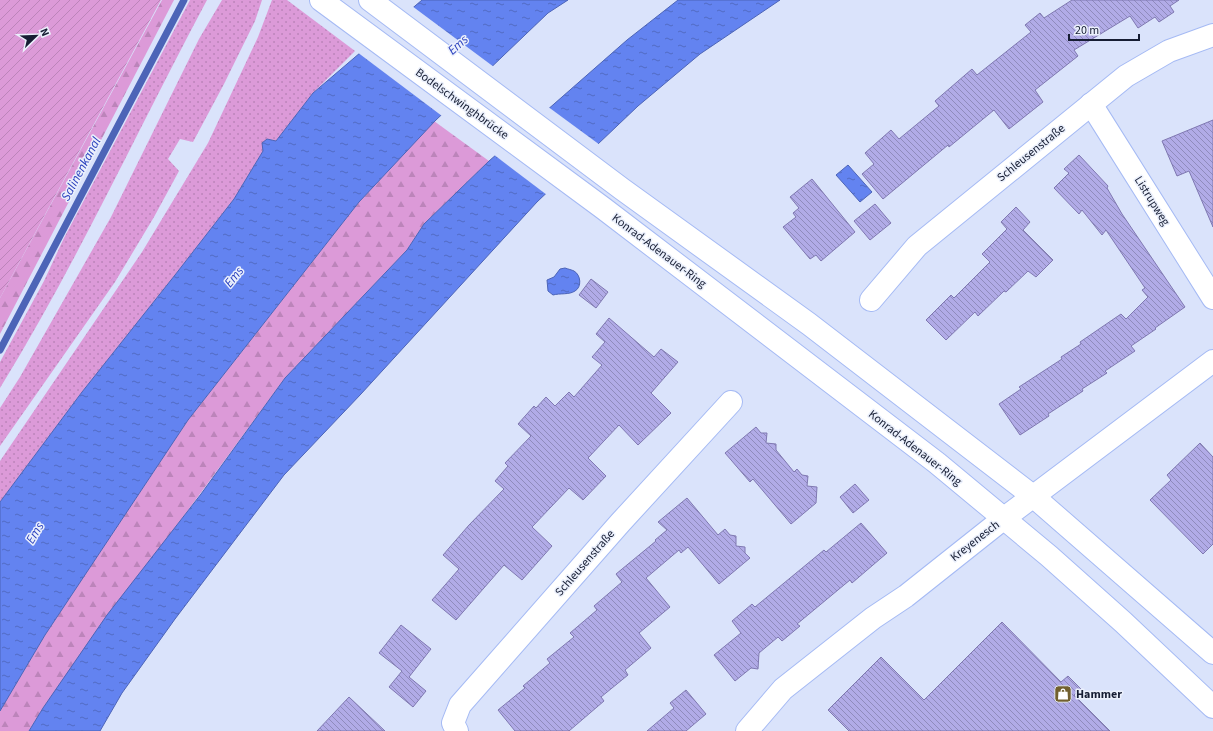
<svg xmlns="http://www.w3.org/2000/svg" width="1213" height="731" font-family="'Source Sans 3',sans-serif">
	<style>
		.grass { fill: url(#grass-dots) }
		.forest { fill: url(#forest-firs) }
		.garden { fill: url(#garden-furrows) }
		.water { fill: url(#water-ripples); stroke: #4c64b7 }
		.pier { fill: #dae3fb }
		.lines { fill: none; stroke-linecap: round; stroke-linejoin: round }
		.stream { stroke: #4c64b7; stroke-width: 7 }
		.building { fill: url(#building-back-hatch); stroke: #7f78b1 }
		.street-casing { stroke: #a5baf4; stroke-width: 24 }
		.secondary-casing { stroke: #a5baf4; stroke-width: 24 }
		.street { stroke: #fff; stroke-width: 22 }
		.secondary { stroke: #fff; stroke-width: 22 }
		.labels { text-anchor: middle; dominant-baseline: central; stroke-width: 3; stroke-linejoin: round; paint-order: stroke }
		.street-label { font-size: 12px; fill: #161d33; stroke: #ebf0fc }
		.poi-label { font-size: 12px; font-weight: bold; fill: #161d33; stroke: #ebf0fc; text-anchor: start }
		.water-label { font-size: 13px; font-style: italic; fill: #2b41be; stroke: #ebf0fc }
	</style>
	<defs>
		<pattern id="grass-dots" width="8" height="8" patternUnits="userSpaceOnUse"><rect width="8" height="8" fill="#dc9ad8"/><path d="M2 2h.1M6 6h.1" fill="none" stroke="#bc84ba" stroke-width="1.8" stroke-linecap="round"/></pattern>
		<pattern id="forest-firs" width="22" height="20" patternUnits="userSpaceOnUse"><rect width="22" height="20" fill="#dc9ad8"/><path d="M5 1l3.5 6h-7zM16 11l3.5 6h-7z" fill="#bc84ba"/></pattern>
		<pattern id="garden-furrows" width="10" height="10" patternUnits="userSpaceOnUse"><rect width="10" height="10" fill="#dc9ad8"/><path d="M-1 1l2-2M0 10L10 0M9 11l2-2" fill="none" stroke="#bc84ba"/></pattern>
		<pattern id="water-ripples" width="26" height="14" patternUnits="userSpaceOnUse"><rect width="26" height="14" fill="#6383f0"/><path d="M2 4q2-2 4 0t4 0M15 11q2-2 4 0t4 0" fill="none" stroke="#516bc3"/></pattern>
		<pattern id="building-back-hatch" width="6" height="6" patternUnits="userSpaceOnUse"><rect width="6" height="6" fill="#b1abe7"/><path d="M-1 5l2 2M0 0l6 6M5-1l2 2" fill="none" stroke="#8f8bbc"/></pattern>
	</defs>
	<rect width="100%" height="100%" fill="#dae3fb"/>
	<g class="grass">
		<path d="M190,0H207C138,129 77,263 0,388V362L44,281L64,238Z"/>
		<path d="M222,0H262L255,21L224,84L193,142L180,139L168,159L179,171L154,217L115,282L0,446V408L20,377L111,217L199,39Z"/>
		<path d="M272,0H287L355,51L313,93L276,141L267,139L263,151L234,199L175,275L82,392L0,502V461L142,252L208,143L258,37Z"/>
	</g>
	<g class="forest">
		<path d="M162,0H174L0,334V298Z"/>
		<path d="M434,121L489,161L424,224L407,250L285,378L43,708L29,731H0V711L45,635L188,420L359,202Z"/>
	</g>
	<path class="garden" d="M0,0H161L0,298Z"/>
	<g class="water">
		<path d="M422,0H568L548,13L435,121L359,202L188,420L45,635L0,711V502L82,392L175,275L234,199L263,151L262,143L267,139L276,141L313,93Z"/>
		<path d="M678,0H780L700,54L638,106L537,202L361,394L284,475L175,619L122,693L100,731H29L43,708L107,615L201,494L285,378L407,250L424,224L489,161L627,40Z"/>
		<path d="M848,165L872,192L860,202L836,175Z"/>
		<path d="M565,268C568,269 572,270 574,271C581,275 582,287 575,291C569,295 560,293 553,295L548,291L547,280L554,277L560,269Z"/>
	</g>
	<g class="pier">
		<path d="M412,6L494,67L442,116L357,52Z"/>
		<path d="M547,106L600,145L547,195L493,154Z"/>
	</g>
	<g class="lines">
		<path class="stream" d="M0,350L184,0"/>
	</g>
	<g class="building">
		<path d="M1072,0H1179L1170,6L1174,12L1159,22L1155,17L1138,28L1130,16L1074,50L1078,56L1035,90L1043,102L1009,129L994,110L949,147L948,145L883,199L862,174L874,164L865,153L891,130L899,139L939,106L935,101L972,69L977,75L1031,32L1025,25L1040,13L1044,18Z"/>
		<path d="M1213,120V227L1189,171L1177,176L1162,141Z"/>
		<path d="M1079,155L1108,186L1107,188L1122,214L1185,307L1155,328L1156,329L1131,346L1135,351L1105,371L1107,373L1082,389L1083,391L1048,414L1049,416L1020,435L999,404L1021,389L1019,387L1062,359L1061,357L1081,344L1080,342L1121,314L1126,319L1148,297L1142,290L1145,288L1106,230L1102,235L1082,210L1079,214L1054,188L1069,173L1064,169Z"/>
		<path d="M812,179L855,232L821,261L816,255L810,259L783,227L796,217L793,213L799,208L790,197Z"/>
		<path d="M875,204L891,223L870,240L854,221Z"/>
		<path d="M1016,207L1030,222L1023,230L1053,260L1036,277L1028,271L1006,292L1004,291L978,316L975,312L946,340L926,320L951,295L954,298L990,262L982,254L1007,229L1001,222Z"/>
		<path d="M591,279L608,292L596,308L579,295Z"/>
		<path d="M609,318L654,357L661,349L678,362L651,393L671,413L638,445L619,425L588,458L606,476L583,500L569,488L532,527L552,546L522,580L504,565L456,620L432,600L459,569L443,555L469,525L504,489L495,481L508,466L505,463L531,436L518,424L534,406L536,408L546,397L555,406L569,392L574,397L602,365L592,357L605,342L596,334Z"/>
		<path d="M756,427L761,433H767L766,443L776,444V450L794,472L797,469L802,475L808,476L807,486L817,487L816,503L791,524L753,479L750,482L725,453Z"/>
		<path d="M1200,443L1213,457V544L1203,554L1150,500L1171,480L1167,475Z"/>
		<path d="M855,484L869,500L853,513L840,497Z"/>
		<path d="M687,498L718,535L725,529L730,535L736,536V546L745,547V553L750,558L719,584L688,547L681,553L679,550L646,578L670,607L639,633L651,648L625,670L628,675L601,697L604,701L569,731H515L498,710L525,688L523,686L550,663L547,659L574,637L570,633L597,610L594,606L622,582L616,574L656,541L655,540L667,530L658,522Z"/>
		<path d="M861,523L887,553L852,583L850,580L797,624L800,626L782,641L778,637L759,653L758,669L751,668L735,681L714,655L741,633L732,621L752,604L755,607L824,550L826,552Z"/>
		<path d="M1002,622L1061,682L1068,676L1081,689L1074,695L1110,731H849L828,710L881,657L924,700Z"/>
		<path d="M401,625L431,649L409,677L426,691L413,707L389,687L402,671L379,653Z"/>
		<path d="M686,690L706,714L686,731H647L674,708L670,703Z"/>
		<path d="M349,697L385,731H317Z"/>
	</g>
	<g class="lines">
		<defs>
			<g id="street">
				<path d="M1091,104L1213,298"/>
				<path d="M871,300L917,246L1126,76L1169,51L1213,35"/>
				<path d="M457,731L453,723L460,705L620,523L731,402"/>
				<path d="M747,731L783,689L873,618L906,596L1003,519L1213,361"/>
			</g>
			<g id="secondary">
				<path d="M321,0L603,208L937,463L1049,556L1123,622L1213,707"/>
				<path d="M370,0L622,189L809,324L1034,497L1213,653"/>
			</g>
		</defs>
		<use href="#street" class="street-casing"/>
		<use href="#secondary" class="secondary-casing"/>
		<use href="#street" class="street"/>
		<use href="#secondary" class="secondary"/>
	</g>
	<defs>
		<symbol id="shop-square" viewBox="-11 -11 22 22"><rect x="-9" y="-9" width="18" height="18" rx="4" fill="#72602e" stroke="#ebf0fc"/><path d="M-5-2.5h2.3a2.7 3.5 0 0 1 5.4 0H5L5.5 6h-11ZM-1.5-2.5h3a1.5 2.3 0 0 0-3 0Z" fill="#fff"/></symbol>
	</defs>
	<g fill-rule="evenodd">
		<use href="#shop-square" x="1053" y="684" width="20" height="20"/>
	</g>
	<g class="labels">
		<g class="street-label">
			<text transform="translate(462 104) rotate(36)">Bodelschwinghbrücke</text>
			<text transform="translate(1031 153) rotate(-39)">Schleusenstraße</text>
			<text transform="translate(1152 201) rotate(58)">Listrupweg</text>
			<text transform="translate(659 251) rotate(37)">Konrad-Adenauer-Ring</text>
			<text transform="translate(915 448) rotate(38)">Konrad-Adenauer-Ring</text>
			<text transform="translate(975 541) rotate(-38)">Kreyenesch</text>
			<text transform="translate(585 563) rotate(-49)">Schleusenstraße</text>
		</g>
		<g class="poi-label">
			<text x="1076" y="694">Hammer</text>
		</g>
		<g class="water-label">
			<text transform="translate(458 45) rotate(-42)">Ems</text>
			<text transform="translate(81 169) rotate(-62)">Salinenkanal</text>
			<text transform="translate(234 277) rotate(-51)">Ems</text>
			<text transform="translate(35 533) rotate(-59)">Ems</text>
		</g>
	</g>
	<g transform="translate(36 36) rotate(67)" stroke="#ebf0fc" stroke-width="3" paint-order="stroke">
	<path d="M0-3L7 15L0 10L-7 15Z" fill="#161d33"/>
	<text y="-6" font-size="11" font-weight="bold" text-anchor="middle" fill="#161d33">N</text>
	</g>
	<path d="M1069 34v6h70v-6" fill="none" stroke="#161d33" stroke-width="2"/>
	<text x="1075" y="34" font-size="12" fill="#161d33" stroke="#ebf0fc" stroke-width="3" paint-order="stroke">20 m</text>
</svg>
